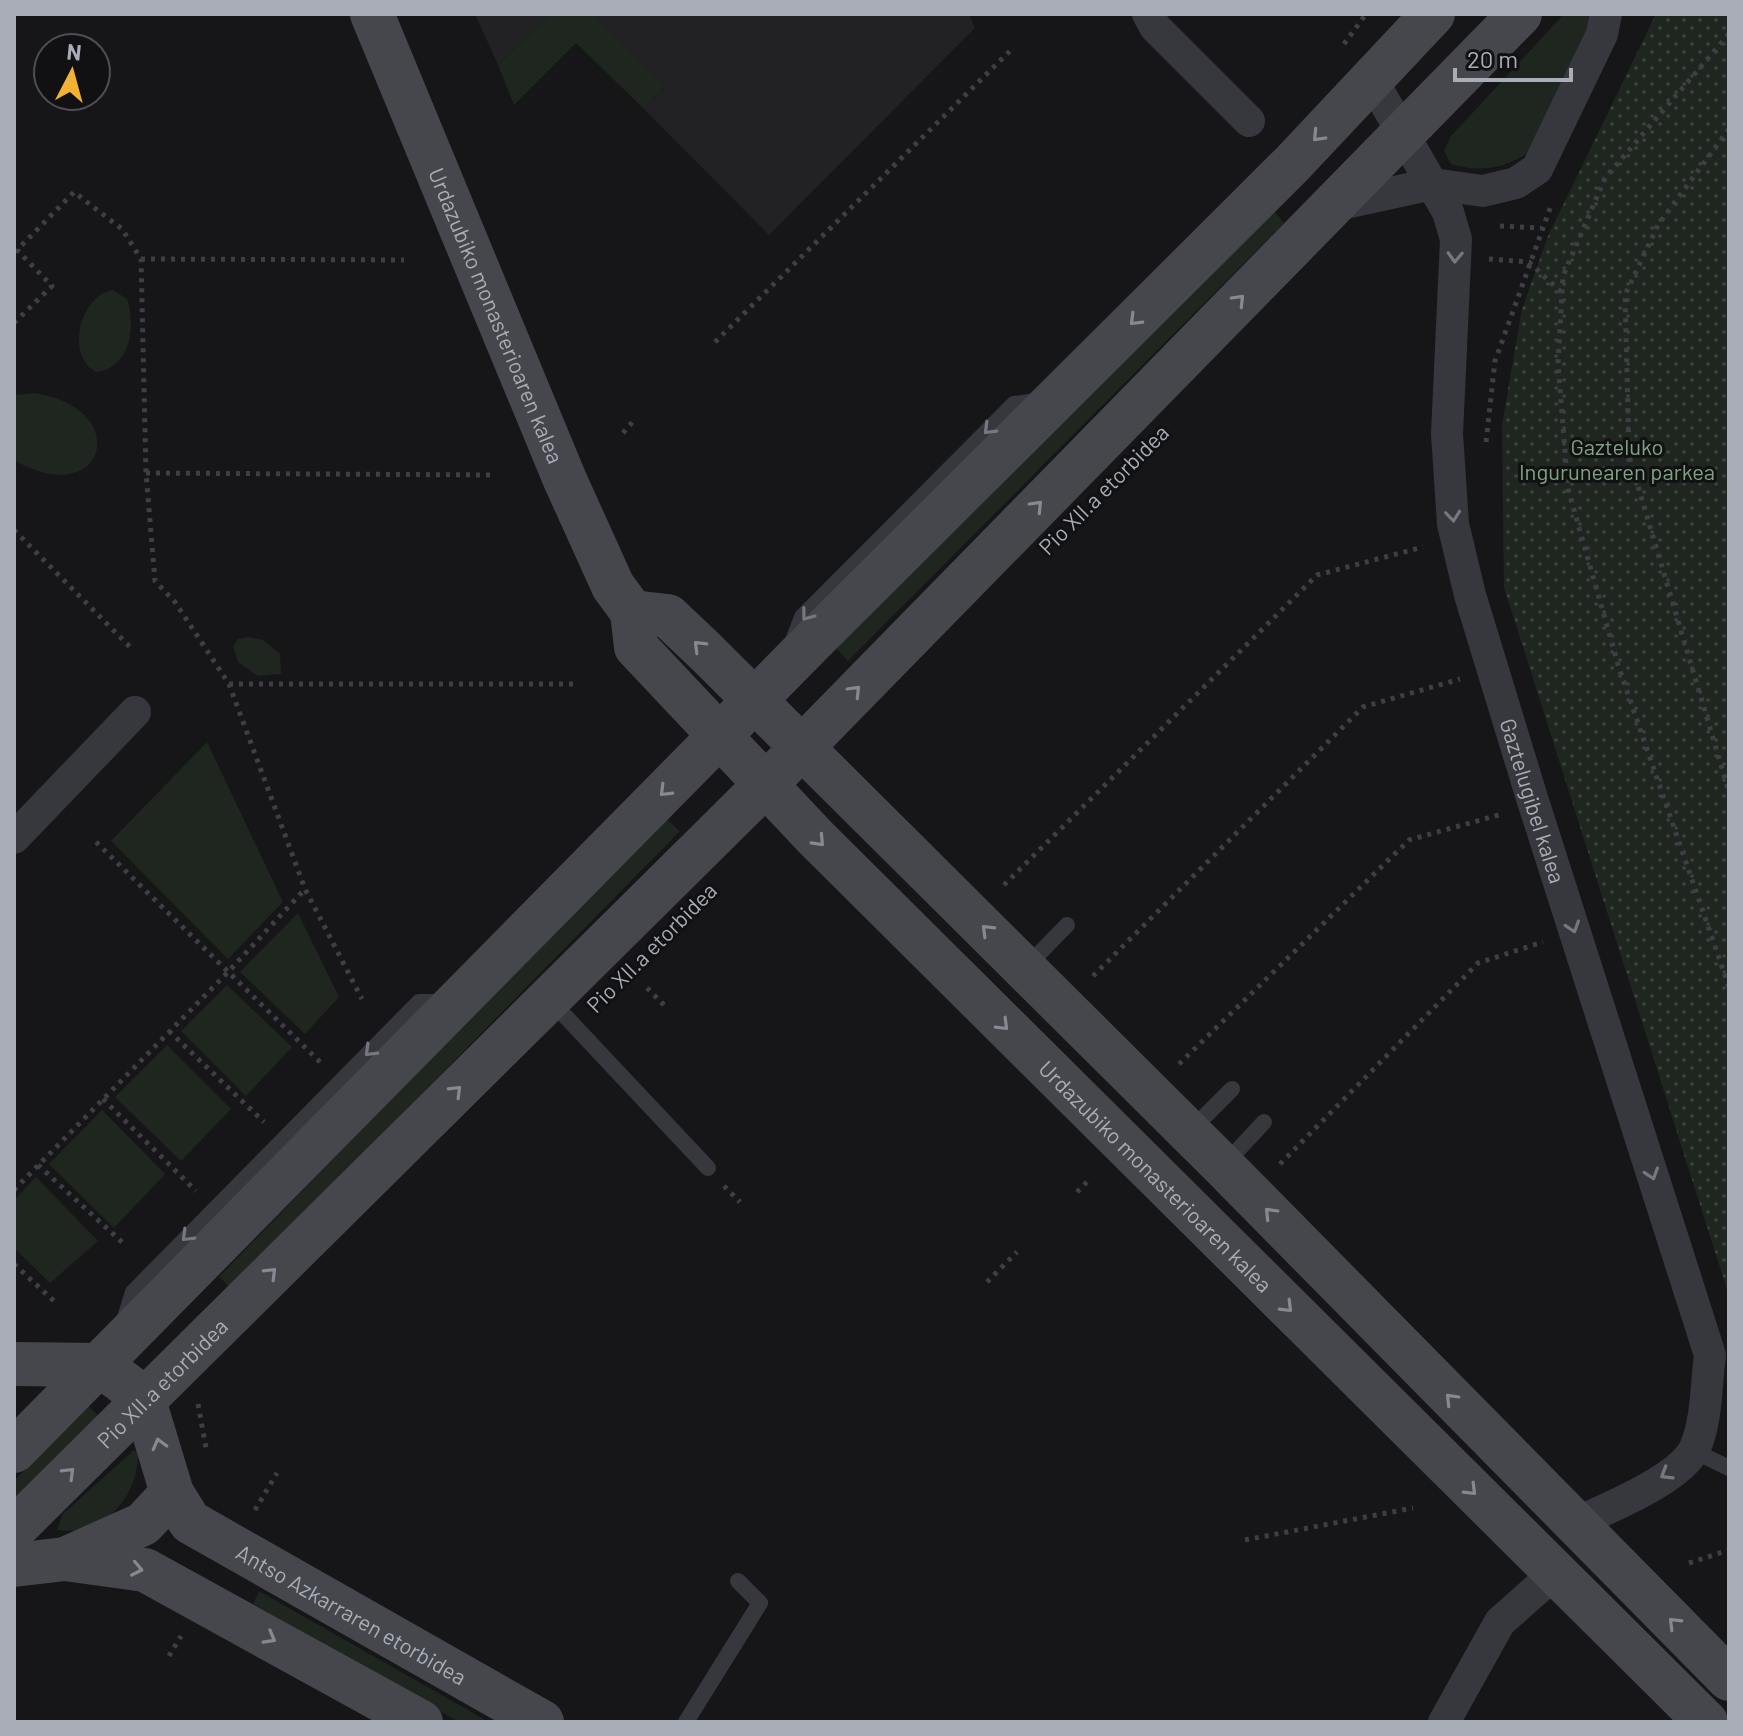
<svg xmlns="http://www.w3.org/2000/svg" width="1743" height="1736" font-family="Barlow,sans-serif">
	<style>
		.built { fill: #222225 }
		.green { fill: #1e261f }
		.park { fill: url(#park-dots) }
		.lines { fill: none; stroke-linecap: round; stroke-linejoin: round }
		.path { stroke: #3d3f44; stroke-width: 5; stroke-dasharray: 4 6; stroke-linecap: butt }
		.lane { stroke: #37383d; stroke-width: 16 }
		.street { stroke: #37383d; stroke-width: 32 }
		.secondary { stroke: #45474d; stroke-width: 44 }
		.oneway { stroke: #858993 }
		.oneway2 { stroke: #757881 }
		.labels { text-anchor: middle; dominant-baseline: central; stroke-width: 6; stroke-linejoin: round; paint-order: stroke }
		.street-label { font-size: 22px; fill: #a8adb8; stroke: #111113 }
		.park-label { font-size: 22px; fill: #7fa381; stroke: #111113 }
	</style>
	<defs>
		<pattern id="park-dots" width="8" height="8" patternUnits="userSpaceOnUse" patternTransform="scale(2)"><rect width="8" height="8" fill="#1e261f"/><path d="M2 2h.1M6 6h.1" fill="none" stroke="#3c433d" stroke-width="1.8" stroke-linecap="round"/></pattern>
	</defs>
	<rect width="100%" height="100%" fill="#161618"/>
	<g class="built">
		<path d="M475,14H552L498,65Z"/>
		<path d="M593,14H969L975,28L769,235L644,109L665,87Z"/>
	</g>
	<g class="green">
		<path d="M552,14H593L665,87L644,109L576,43L514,105L498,65Z"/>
		<path d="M1564,14H1596C1586,37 1550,133 1537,145C1514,167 1481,174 1451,164L1444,151L1451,136Z"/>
		<path d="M1272,209L1284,223L848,661L835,647Z"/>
		<path d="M113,290L127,299C136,325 131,367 97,372C64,357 80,295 113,290Z"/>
		<path d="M34,393C135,408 105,513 14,460V395Z"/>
		<path d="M249,637L263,640L280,654L281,674L258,676L238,662L233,646L238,639Z"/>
		<path d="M207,742L283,902L228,959L111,841Z"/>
		<path d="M664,817L680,831L231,1288L219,1277Z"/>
		<path d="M298,913L339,997L305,1034L240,972Z"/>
		<path d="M227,985L292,1047L246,1096L181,1031Z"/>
		<path d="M167,1045L231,1109L181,1161L115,1097Z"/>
		<path d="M102,1110L165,1174L114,1228L49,1164Z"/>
		<path d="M36,1177L98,1241L50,1283L14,1248V1200Z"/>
		<path d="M88,1406L100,1417L14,1504V1481Z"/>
		<path d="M134,1450L138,1454C138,1498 102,1537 57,1530L63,1514Z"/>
		<path d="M259,1591L489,1722H459L253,1604Z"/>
	</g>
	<path class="park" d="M1656,14H1729V1296L1504,587L1502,425L1522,309L1548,236Z"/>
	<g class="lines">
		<g class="path">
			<path d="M1729,34L1605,178L1563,276L1558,364L1568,489L1619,668L1729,987"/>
			<path d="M1344,44L1366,14"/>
			<path d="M1729,129L1658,225L1625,295L1629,456L1729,792"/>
			<path d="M1500,226L1541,228"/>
			<path d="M141,259L404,260"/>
			<path d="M1489,259L1529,262L1562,293"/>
			<path d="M14,323L52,286L17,250L74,192L122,229L141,259L146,473L155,581L175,602L229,684L305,889L362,999"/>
			<path d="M715,342L1013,48"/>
			<path d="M623,433L635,419"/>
			<path d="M1486,442L1495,361L1552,203"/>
			<path d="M146,473L493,475"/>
			<path d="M14,530L130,647"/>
			<path d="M229,684H576"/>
			<path d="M96,842L321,1063"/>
			<path d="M1004,885L1317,575L1423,547"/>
			<path d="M1093,976L1363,707L1460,679"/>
			<path d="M647,988L664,1005"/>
			<path d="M169,1031L264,1122"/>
			<path d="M1179,1064L1409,840L1502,814"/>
			<path d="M103,1099L196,1191"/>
			<path d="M1280,1164L1478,963L1543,942"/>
			<path d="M38,1165L123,1243"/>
			<path d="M724,1186L740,1202"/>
			<path d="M14,1190L229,971L305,889"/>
			<path d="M1077,1192L1089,1180"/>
			<path d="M14,1264L56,1303"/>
			<path d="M987,1282L1017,1252"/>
			<path d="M198,1404L207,1453"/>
			<path d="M255,1510L277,1473"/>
			<path d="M1245,1540L1413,1508"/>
			<path d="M1689,1563L1729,1550"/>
			<path d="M169,1656L181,1636"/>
		</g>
		<g class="lane">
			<path d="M792,643L802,617L1014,404L1043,400"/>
			<path d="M1026,967L1067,925"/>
			<path d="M550,1000L708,1168"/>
			<path d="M1191,1130L1232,1089"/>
			<path d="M1224,1165L1264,1122"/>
			<path d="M124,1321L133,1292L419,1002H446"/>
			<path d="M1694,1451L1729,1468"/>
			<path d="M686,1722L760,1603L738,1581"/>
		</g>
		<g class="street">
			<path d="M1148,14L1155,27L1249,121"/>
			<path id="s1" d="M1372,80L1448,212L1456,239L1447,434L1453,524L1470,595L1532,798L1710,1355C1706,1384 1707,1421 1695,1448C1680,1480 1605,1509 1574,1524"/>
			<path d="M1331,206L1432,184L1483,191L1516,183L1537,169L1602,34L1606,14"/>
			<path d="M14,838L135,712"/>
			<path d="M1444,1722L1500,1622L1554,1574"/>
		</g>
		<g class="secondary">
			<path id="s2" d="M372,14L565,480L613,586L632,612L636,647L816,838L1706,1722"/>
			<path d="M632,612L668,616L705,651L1223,1166L1729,1679"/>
			<path id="s3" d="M14,1364L100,1365L143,1397L172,1493L190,1522L542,1722"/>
			<path d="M14,1451L812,642L1292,164L1433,14"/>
			<path id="s4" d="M14,1529L767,783L1520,14"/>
			<path d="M65,1559L143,1524L172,1493"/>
			<path d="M14,1565L65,1559L145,1570L421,1722"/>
		</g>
	</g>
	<defs><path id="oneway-chevron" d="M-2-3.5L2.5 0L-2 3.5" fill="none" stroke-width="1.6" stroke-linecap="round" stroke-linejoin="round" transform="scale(2)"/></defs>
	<g class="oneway">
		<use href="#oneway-chevron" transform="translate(1318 136) rotate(134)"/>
		<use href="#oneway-chevron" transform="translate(1239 300) rotate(-46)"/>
		<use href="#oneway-chevron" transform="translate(1135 320) rotate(135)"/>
		<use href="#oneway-chevron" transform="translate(1037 506) rotate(-46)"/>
		<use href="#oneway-chevron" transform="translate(699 646) rotate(-135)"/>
		<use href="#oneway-chevron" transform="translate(855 691) rotate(-46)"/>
		<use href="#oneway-chevron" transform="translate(665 791) rotate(135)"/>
		<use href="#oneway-chevron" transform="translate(819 841) rotate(47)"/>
		<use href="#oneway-chevron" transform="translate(987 930) rotate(-135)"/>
		<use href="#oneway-chevron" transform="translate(1003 1025) rotate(45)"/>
		<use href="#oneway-chevron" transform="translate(456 1091) rotate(-45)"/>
		<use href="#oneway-chevron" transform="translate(1270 1213) rotate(-134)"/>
		<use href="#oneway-chevron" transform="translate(271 1273) rotate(-45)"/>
		<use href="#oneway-chevron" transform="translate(1287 1307) rotate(45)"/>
		<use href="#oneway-chevron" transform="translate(1451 1399) rotate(-134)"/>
		<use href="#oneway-chevron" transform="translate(159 1444) rotate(-105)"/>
		<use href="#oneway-chevron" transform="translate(69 1473) rotate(-45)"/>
		<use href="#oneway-chevron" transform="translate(1471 1490) rotate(45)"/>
		<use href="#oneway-chevron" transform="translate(137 1569) rotate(12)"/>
		<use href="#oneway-chevron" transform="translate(1674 1623) rotate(-135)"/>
		<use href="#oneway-chevron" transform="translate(270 1638) rotate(29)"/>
	</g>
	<g class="oneway2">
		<use href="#oneway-chevron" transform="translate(1455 257) rotate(92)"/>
		<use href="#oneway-chevron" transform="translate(989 429) rotate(135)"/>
		<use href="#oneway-chevron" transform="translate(1453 516) rotate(84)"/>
		<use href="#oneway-chevron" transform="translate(807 615) rotate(127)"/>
		<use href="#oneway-chevron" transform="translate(1573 927) rotate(72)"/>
		<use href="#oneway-chevron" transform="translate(370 1051) rotate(135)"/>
		<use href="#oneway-chevron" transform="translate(1652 1174) rotate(72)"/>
		<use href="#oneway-chevron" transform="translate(187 1236) rotate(135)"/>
		<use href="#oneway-chevron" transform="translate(1666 1474) rotate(149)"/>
	</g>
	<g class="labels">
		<g class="street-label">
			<text stroke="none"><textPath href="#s2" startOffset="326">Urdazubiko monasterioaren kalea</textPath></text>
			<text transform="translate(1103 489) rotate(-45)">Pio XII.a etorbidea</text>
			<text stroke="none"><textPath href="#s1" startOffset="754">Gaztelugibel kalea</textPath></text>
			<text transform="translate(651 947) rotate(-45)">Pio XII.a etorbidea</text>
			<text stroke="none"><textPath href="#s2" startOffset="1430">Urdazubiko monasterioaren kalea</textPath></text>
			<text stroke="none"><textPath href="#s4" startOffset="208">Pio XII.a etorbidea</textPath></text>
			<text stroke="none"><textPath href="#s3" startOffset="460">Antso Azkarraren etorbidea</textPath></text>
		</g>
		<g class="park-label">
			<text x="1617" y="446">Gazteluko<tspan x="1617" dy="25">Ingurunearen parkea</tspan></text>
		</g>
	</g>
	<rect width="1743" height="1736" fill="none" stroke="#a8adb8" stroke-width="32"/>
	<g transform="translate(72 72) rotate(6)"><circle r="38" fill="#111113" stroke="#4d4f55" stroke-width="2"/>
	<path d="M0-6L14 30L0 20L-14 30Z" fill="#f2b134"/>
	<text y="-12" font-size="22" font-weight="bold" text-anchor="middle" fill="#a8adb8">N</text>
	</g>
	<path d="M1455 68v12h116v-12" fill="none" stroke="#a8adb8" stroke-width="4"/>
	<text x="1467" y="68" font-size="24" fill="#a8adb8" stroke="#111113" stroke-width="6" paint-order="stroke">20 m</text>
</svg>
